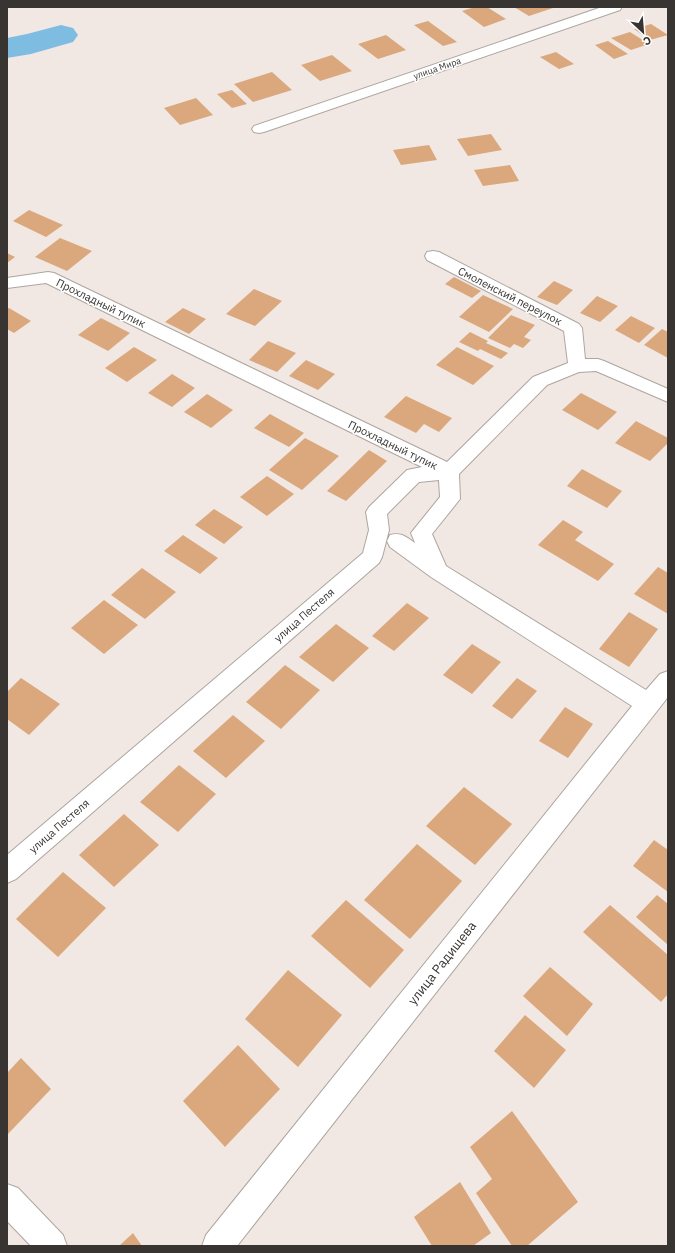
<svg xmlns="http://www.w3.org/2000/svg" width="675" height="1253" font-family="'IBM Plex Sans',sans-serif">
	<style>
		.lines { fill: none; stroke-linecap: round; stroke-linejoin: round }
		.river { fill: #7ebce2; fill-rule: evenodd }
		.building { fill: #daa87c }
		.street-casing { stroke: #ada5a0; stroke-width: 2 }
		.street { fill: #fff; fill-rule: evenodd }
		.labels { text-anchor: middle; dominant-baseline: central; stroke-width: 3; stroke-linejoin: round; paint-order: stroke }
		.far-street-label { font-size: 9px; fill: #373432; stroke: #fff }
		.street-label { font-size: 11px; fill: #373432; stroke: #fff }
		.near-street-label { font-size: 13px; fill: #373432; stroke: #fff }
	</style>
	<rect width="100%" height="100%" fill="#f1e8e4"/>
	<g class="lines">
		<path class="river" d="M61,25L73,28L78,35L73,42L31,54L7,58V38L27,34Z"/>
	</g>
	<g class="building">
		<path d="M475,7H487L506,19L484,27L462,11Z"/>
		<path d="M514,7H556L529,16Z"/>
		<path d="M428,21L457,42L443,46L414,25Z"/>
		<path d="M651,24L668,35L650,40L634,29Z"/>
		<path d="M630,32L649,44L631,50L611,38Z"/>
		<path d="M386,35L406,50L378,59L358,44Z"/>
		<path d="M608,41L628,54L614,59L595,45Z"/>
		<path d="M556,52L574,64L559,69L540,57Z"/>
		<path d="M332,55L352,71L320,81L301,65Z"/>
		<path d="M272,72L292,90L253,102L234,84Z"/>
		<path d="M232,90L247,104L232,108L217,94Z"/>
		<path d="M196,98L213,115L180,125L164,108Z"/>
		<path d="M491,134L502,150L468,156L457,139Z"/>
		<path d="M429,145L437,160L401,165L393,150Z"/>
		<path d="M510,165L519,181L483,186L474,170Z"/>
		<path d="M29,210L63,225L46,237L13,221Z"/>
		<path d="M60,238L92,251L67,271L35,257Z"/>
		<path d="M7,253L15,257L7,263Z"/>
		<path d="M454,277L481,291L472,298L445,284Z"/>
		<path d="M554,281L573,290L557,305L537,297Z"/>
		<path d="M254,289L282,301L255,326L226,314Z"/>
		<path d="M483,295L513,309L489,332L459,317Z"/>
		<path d="M597,296L618,306L600,322L580,313Z"/>
		<path d="M9,308L31,321L14,333L7,329V309Z"/>
		<path d="M183,308L206,319L189,334L165,322Z"/>
		<path d="M511,315L535,325L524,337L531,340L523,348L514,344L510,348L488,338Z"/>
		<path d="M631,316L655,328L639,343L615,330Z"/>
		<path d="M101,318L130,333L108,351L78,335Z"/>
		<path d="M662,329L668,332V358L644,345Z"/>
		<path d="M470,332L488,341L486,343L508,353L501,359L480,349L478,351L459,342Z"/>
		<path d="M268,341L296,353L277,372L249,360Z"/>
		<path d="M134,347L157,360L127,382L105,368Z"/>
		<path d="M457,347L494,366L473,385L436,365Z"/>
		<path d="M306,360L335,374L318,390L289,376Z"/>
		<path d="M172,374L195,388L172,407L148,393Z"/>
		<path d="M581,393L617,412L598,430L562,410Z"/>
		<path d="M207,394L233,410L211,428L184,412Z"/>
		<path d="M406,396L452,418L439,432L424,424L416,433L384,417Z"/>
		<path d="M270,414L304,433L289,447L254,428Z"/>
		<path d="M636,421L668,438V443L650,461L615,443Z"/>
		<path d="M305,438L339,456L302,490L269,470Z"/>
		<path d="M369,450L387,461L346,501L327,491Z"/>
		<path d="M582,469L622,491L607,508L567,486Z"/>
		<path d="M267,476L294,494L267,516L240,497Z"/>
		<path d="M214,509L243,527L224,544L195,525Z"/>
		<path d="M563,520L583,532L575,540L614,564L598,581L538,545Z"/>
		<path d="M183,535L218,558L200,574L164,551Z"/>
		<path d="M658,567L668,573V614L634,594Z"/>
		<path d="M142,568L176,592L145,619L111,595Z"/>
		<path d="M104,600L138,625L104,654L71,628Z"/>
		<path d="M407,603L429,618L394,651L372,636Z"/>
		<path d="M629,612L658,629L629,667L599,649Z"/>
		<path d="M336,624L369,648L333,682L299,657Z"/>
		<path d="M472,644L501,662L472,694L443,675Z"/>
		<path d="M285,665L320,690L281,729L246,702Z"/>
		<path d="M21,678L60,704L29,735L7,719V692Z"/>
		<path d="M517,678L537,691L512,719L492,706Z"/>
		<path d="M565,707L593,724L568,758L539,741Z"/>
		<path d="M233,715L265,741L226,778L193,751Z"/>
		<path d="M179,765L216,794L178,832L140,802Z"/>
		<path d="M464,787L512,824L475,865L426,826Z"/>
		<path d="M124,814L159,845L114,887L79,855Z"/>
		<path d="M654,840L668,850V892L633,866Z"/>
		<path d="M417,844L462,881L410,939L364,900Z"/>
		<path d="M63,872L106,908L58,957L16,919Z"/>
		<path d="M657,895L668,904V945L636,917Z"/>
		<path d="M346,900L404,950L370,988L311,936Z"/>
		<path d="M610,905L668,955V994L661,1002L583,932Z"/>
		<path d="M550,967L593,1004L567,1036L523,996Z"/>
		<path d="M288,970L342,1015L298,1067L245,1019Z"/>
		<path d="M525,1015L566,1050L534,1088L494,1051Z"/>
		<path d="M238,1045L280,1089L225,1147L183,1101Z"/>
		<path d="M21,1058L51,1089L7,1135V1073Z"/>
		<path d="M512,1111L578,1202L527,1246H512L476,1193L492,1179L470,1147Z"/>
		<path d="M460,1182L491,1233L473,1246H432L414,1217Z"/>
		<path d="M133,1233L142,1246H119Z"/>
	</g>
	<g class="lines">
		<defs>
			<g id="street">
				<path d="M602,7H622L620,10L264,132L259,133L254,132L252,129L254,126Z"/>
				<path d="M433,251L439,252L579,324L582,328L585,359H598L604,361L668,389V402L596,371L579,372L547,385L459,474L460,499L432,534L446,566L646,690L660,674L668,671V697L237,1246H202L206,1235L632,706L431,577L390,547L387,541L390,535C401,532 406,537 415,543L411,533L440,497L439,480L419,482L387,514L389,530L382,557L379,563L16,879L7,883V855L363,553L369,530L366,512L369,507L407,470L422,467L46,283L7,288V278L48,272L54,273L447,462L533,377L568,363L564,331L427,260L425,256L427,252Z"/>
				<path d="M7,1184L18,1188L63,1235L67,1246H31L7,1221Z"/>
			</g>
		</defs>
		<use href="#street" class="street-casing"/>
		<use href="#street" class="street"/>
	</g>
	<g class="labels">
		<g class="far-street-label">
			<text transform="translate(437 68) rotate(-19)">улица Мира</text>
		</g>
		<g class="street-label">
			<text transform="translate(510 296) rotate(27)">Смоленский переулок</text>
			<text transform="translate(101 303) rotate(26)">Прохладный тупик</text>
			<text transform="translate(393 445) rotate(26)">Прохладный тупик</text>
			<text transform="translate(304 615) rotate(-41)">улица Пестеля</text>
			<text transform="translate(59 826) rotate(-41)">улица Пестеля</text>
		</g>
		<g class="near-street-label">
			<text transform="translate(442 963) rotate(-52)">улица Радищева</text>
		</g>
	</g>
	<rect width="675" height="1253" fill="none" stroke="#373432" stroke-width="16"/>
	<g transform="translate(643 32) rotate(154)" stroke="#ffffff" stroke-width="3" paint-order="stroke">
	<path d="M0-3L7 15L0 10L-7 15Z" fill="#373432"/>
	<text y="-6" font-size="11" font-weight="bold" text-anchor="middle" fill="#373432">С</text>
	</g>
</svg>
